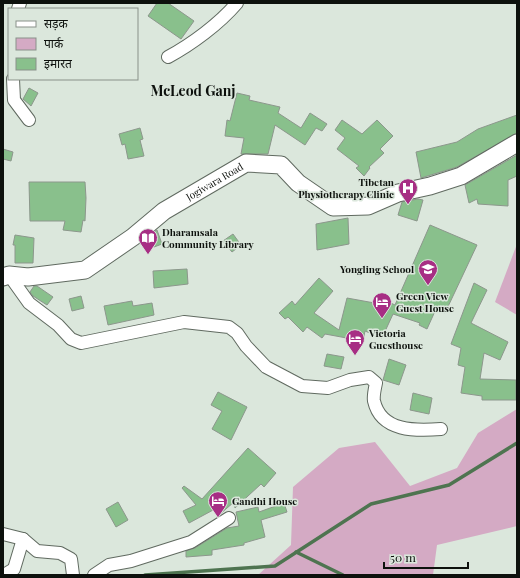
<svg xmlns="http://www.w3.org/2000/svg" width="520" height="578" font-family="'Playfair Display','Noto Sans Devanagari',serif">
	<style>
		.green { fill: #d4aac4 }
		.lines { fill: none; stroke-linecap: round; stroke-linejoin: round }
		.stream { stroke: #4e7450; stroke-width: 3.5 }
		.building { fill: #89c08c; stroke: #8c978c }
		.street-casing { stroke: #606a60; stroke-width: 14 }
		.secondary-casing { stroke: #606a60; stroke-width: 19 }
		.street { stroke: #fff; stroke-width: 12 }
		.secondary { stroke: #fff; stroke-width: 17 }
		.labels { text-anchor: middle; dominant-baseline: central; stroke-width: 3; stroke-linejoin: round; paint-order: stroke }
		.street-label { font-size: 10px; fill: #0d110d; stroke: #dbe7dc }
		.poi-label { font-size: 10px; font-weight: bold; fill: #0d110d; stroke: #dbe7dc; text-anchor: start }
		.district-label { font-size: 14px; font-weight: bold; fill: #0d110d; stroke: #dbe7dc }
	</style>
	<rect width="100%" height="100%" fill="#dbe7dc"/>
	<g class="green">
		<path d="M517,244V315L495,302Z"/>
		<path d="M517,409V526L437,545L433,575H258L291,545L293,487L339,448L375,442L410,486L457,468L478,433Z"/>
	</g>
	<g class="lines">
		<g class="stream">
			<path d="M296,552L343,575"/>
			<path d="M145,575L275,566L371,504L449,485L517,443"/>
		</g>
	</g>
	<g class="building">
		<path d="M157,3H168L194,21L181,39L148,16Z"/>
		<path d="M29,88L38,93L31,106L23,99Z"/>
		<path d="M237,93L250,96L249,100L280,107L278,113L301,128L310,113L327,124L322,131L316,128L305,145L275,125L268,154H241L244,138L225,136L227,120L230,121Z"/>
		<path d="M517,115V133L457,167L421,178L416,152L457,142L478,129Z"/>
		<path d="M342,120L362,134L377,120L393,136L380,149L384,153L369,167L370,168L364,176L356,168L359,166L337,149L345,138L335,130Z"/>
		<path d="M140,128L143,139L140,140L144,156L128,159L125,144L122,145L119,134Z"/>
		<path d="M3,149L13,152L11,161L3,159Z"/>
		<path d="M517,155V176L508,180V206L478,204L477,199L469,203L465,185Z"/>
		<path d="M29,182H85L86,198L85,221L83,220L81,232L63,230L65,221H30Z"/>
		<path d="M418,199L423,200L417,221L398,215L402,202Z"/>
		<path d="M348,218L349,244L317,250L316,224Z"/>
		<path d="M430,225L477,245L445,313L436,309L427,329L419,325L420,323L393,314L382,338L365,331L363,341L325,334L322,338L307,327L303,332L288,317L285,319L279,313L292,301L295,305L319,278L333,291L314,313L339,330L347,298L380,304L382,299L395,305Z"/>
		<path d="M157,230L162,244L154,247L149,236Z"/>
		<path d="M233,234L241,245L232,252L223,241Z"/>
		<path d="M15,235L34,238L33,263H15V245H13Z"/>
		<path d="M187,269L188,284L154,288L153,271Z"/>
		<path d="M474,283L487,290L471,323L508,342L500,360L484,353L480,379L516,380V400H482V396L461,393L465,367L458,365L461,348L451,344Z"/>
		<path d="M34,286H37L53,297L47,305L33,296L30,292Z"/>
		<path d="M81,296L84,308L72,311L69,299Z"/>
		<path d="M132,301L133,306L152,303L154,315L108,325L104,306Z"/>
		<path d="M327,354L344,357L341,369L324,366Z"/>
		<path d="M389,359L406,365L399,385L383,380Z"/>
		<path d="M218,392L247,407L231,440L212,429L222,411L211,405Z"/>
		<path d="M413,393L432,398L429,414L410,410Z"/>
		<path d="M248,448L276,473L264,487L261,484L235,508L234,502L219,515L215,509L189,523L183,511L196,505L182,488L184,486L202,499Z"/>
		<path d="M118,502L128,520L116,527L106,509Z"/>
		<path d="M284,503L287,512L261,520L265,537L244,543V545L212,550V555L186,557V551L195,548L227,528L239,526L236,512L258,507L259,512Z"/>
	</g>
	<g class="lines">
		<defs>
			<g id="street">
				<path d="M18,9L20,3"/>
				<path d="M168,57C192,44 219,24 237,3"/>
				<path d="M13,79L14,100L29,120"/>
				<path d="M9,275L29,303L58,325L71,339L81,343L184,322L229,327L237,333L246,346L266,367L302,386L328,388L350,380L369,377L376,383C375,388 373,396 374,401C381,432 416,431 441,429"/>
				<path d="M3,534L23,539L37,551L60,553L71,559L73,575"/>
				<path d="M4,575L14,569L23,539"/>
				<path d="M94,575L109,565L131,561L191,542L229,518"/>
			</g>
			<g id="secondary">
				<path id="s1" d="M3,277L9,275L28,277L85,270L133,237L164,211L246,163L281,165L298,183L333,207L368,206L398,193L430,186L461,176L517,143"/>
			</g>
		</defs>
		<use href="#street" class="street-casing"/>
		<use href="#secondary" class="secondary-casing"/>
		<use href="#street" class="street"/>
		<use href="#secondary" class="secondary"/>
	</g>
	<defs>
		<symbol id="hospital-pin" viewBox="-11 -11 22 30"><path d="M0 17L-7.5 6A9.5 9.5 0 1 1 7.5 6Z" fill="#a72e84" stroke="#dbe7dc"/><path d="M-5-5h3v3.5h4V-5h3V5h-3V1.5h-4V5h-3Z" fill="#fff"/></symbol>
		<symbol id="library-pin" viewBox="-11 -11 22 30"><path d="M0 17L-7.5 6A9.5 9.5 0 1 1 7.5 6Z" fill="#a72e84" stroke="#dbe7dc"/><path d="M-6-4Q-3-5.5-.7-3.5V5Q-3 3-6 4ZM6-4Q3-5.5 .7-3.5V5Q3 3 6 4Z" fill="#fff"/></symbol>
		<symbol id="school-pin" viewBox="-11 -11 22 30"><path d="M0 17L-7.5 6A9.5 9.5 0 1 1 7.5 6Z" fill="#a72e84" stroke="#dbe7dc"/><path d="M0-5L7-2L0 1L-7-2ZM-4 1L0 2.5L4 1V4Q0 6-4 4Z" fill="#fff"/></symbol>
		<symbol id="hotel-pin" viewBox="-11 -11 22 30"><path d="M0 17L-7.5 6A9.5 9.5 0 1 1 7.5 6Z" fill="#a72e84" stroke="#dbe7dc"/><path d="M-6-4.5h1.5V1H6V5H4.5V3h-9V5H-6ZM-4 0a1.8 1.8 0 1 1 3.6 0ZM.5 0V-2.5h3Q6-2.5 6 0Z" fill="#fff"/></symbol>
	</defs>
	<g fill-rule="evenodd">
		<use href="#hospital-pin" x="397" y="177" width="22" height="30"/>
		<use href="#library-pin" x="137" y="227" width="22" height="30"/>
		<use href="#school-pin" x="417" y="258" width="22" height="30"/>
		<use href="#hotel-pin" x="371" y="291" width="22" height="30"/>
		<use href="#hotel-pin" x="344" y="328" width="22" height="30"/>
		<use href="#hotel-pin" x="207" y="490" width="22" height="30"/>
	</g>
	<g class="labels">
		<g class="street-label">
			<text stroke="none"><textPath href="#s1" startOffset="240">Jogiwara Road</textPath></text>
		</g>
		<g class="poi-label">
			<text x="394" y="182" text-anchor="end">Tibetan<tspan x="394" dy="12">Physiotherapy Clinic</tspan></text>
			<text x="162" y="232">Dharamsala<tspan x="162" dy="12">Community Library</tspan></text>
			<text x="414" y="269" text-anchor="end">Yongling School</text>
			<text x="396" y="296">Green View<tspan x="396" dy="12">Guest House</tspan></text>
			<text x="369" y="333">Victoria<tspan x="369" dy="12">Guesthouse</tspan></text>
			<text x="232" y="501">Gandhi House</text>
		</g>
		<g class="district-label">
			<text x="193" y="90">McLeod Ganj</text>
		</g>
	</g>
	<rect width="520" height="578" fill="none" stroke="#0d110d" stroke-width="8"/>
	<rect x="8" y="8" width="130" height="72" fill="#dbe7dc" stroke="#899189"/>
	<rect x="16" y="21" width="20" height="6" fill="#ffffff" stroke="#899189"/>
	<text x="44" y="28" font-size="12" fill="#0d110d">सड़क</text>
	<rect x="16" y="38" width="20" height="12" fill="#d4aac4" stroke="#899189"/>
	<text x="44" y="48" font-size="12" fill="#0d110d">पार्क</text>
	<rect x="16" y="58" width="20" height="12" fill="#89c08c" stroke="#899189"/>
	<text x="44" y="68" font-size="12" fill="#0d110d">इमारत</text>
	<path d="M384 562v6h84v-6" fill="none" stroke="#0d110d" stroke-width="2"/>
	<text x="390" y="562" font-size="12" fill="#0d110d" stroke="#dbe7dc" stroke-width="3" paint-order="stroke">50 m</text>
</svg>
